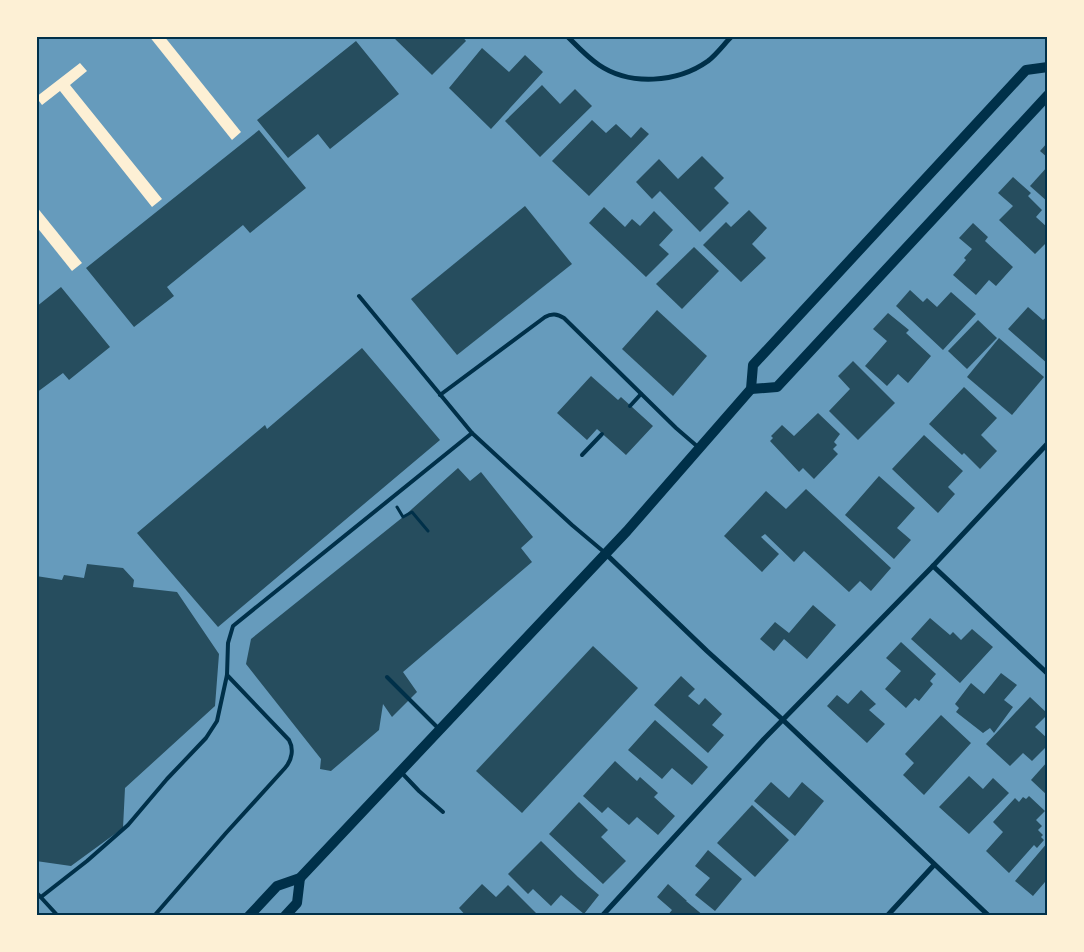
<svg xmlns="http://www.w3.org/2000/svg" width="1084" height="952" font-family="'PT Sans Narrow',sans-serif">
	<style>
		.water { fill: #669bbc }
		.pier { fill: #fdf0d5 }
		.building { fill: #264d5e }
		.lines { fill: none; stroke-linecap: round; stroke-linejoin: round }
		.path { stroke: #003049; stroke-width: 3 }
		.service { stroke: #003049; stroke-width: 4 }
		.minor { stroke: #003049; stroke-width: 5 }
		.secondary { stroke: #003049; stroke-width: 10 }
		.neatline { fill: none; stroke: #003049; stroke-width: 2 }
	</style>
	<rect width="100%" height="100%" fill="#fdf0d5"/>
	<rect class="water" x="36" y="36" width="1012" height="880"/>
	<g class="pier">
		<path d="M149,36H164L241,132L232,140Z"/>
		<path d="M80,63L87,71L70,85L162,199L152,207L60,91L42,105L36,97Z"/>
		<path d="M36,206L82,263L72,271L36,226Z"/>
	</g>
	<g class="building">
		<path d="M394,36H462L466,41L432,75L393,37Z"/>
		<path d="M356,41L399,94L330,149L318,134L288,158L257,120Z"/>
		<path d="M482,48L509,72L525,55L543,72L491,129L449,88Z"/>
		<path d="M542,85L560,104L575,89L592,106L540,157L505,121Z"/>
		<path d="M592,120L606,133L616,124L631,138L641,127L649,134L589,196L552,161Z"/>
		<path d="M259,130L306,188L250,233L243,225L167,287L174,296L134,327L86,268Z"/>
		<path d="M1048,142V158L1040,151Z"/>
		<path d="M702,156L724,178L714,188L729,203L700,232L660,191L652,199L636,182L659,159L678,179Z"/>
		<path d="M1048,166V202L1030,186Z"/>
		<path d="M1013,177L1031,193L1028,196L1042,210L1036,217L1048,228V241L1035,254L999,220L1013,206L998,193Z"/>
		<path d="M525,206L572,264L457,355L411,299Z"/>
		<path d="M604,207L625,227L632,219L640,226L654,211L673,230L659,245L669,254L646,277L589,223Z"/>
		<path d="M749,210L767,228L752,244L766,258L741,282L703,245L726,222L731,227Z"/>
		<path d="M973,223L988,237L985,241L1013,267L996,286L989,280L976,295L953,275L966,260L964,258L972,249L959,238Z"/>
		<path d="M694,247L719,271L682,309L656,284Z"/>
		<path d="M61,287L110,347L69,380L63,373L36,393V307Z"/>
		<path d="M910,290L923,302L927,298L937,307L951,292L976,314L943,350L896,306Z"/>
		<path d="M1028,307L1043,320L1048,316V364L1008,329Z"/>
		<path d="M657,310L707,356L673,396L622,349Z"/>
		<path d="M888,313L909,330L906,333L931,356L908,383L898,374L887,386L865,366L887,341L873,329Z"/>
		<path d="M978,320L997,338L967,369L948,351Z"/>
		<path d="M999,338L1044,377L1012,415L967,377Z"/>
		<path d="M362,348L440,440L218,627L137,533L265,425L267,429Z"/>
		<path d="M853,361L895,403L858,440L829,411L850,389L838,376Z"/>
		<path d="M591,376L618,400L621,397L653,426L626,455L597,429L587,440L557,413Z"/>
		<path d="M964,387L997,418L981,435L997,451L980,469L964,453L962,455L929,424Z"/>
		<path d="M818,413L840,434L834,442L837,445L833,449L838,454L814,479L803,468L799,472L770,441L773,438L771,436L782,425L794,436Z"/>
		<path d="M924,435L963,471L948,487L955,494L938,513L892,469Z"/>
		<path d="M458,468L470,481L481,472L533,537L521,548L532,562L403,672L417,692L392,717L383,704L379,730L331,771L320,769L321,759L246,664L251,639L403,517Z"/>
		<path d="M879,476L915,508L897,528L911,540L894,559L845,515Z"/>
		<path d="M806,489L891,568L871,591L860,581L849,592L804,551L794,562L765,534L761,537L779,554L762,572L724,536L766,491L786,509Z"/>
		<path d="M87,564L123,568L134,580L133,587L177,592L219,654L215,706L125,788L123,828L71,866L36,861V576L62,580L64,575L84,578Z"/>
		<path d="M813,605L836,625L807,659L784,639L774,651L760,639L775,622L789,633Z"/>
		<path d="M930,618L950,635L953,632L961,640L972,629L993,647L960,683L911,639Z"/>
		<path d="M901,642L936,674L930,681L933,684L919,701L915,698L906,708L885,689L901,671L886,658Z"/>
		<path d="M593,646L638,688L522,813L476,771Z"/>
		<path d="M1001,673L1017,685L1004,700L1013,707L994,733L990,728L983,733L956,712L959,708L955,704L971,683L984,694Z"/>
		<path d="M681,676L695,689L688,696L699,705L705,698L722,714L712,725L724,735L708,753L654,705Z"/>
		<path d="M861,690L876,704L869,710L885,724L867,743L827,706L837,695L848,704Z"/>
		<path d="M1030,697L1048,714L1035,727L1048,739V745L1032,761L1023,753L1010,766L986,744Z"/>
		<path d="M941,715L971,743L924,795L903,775L914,763L905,754Z"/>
		<path d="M655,720L708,767L692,785L672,768L662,779L628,750Z"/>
		<path d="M615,761L637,781L640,777L658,793L654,797L675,816L658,835L637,817L629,825L608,807L602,813L583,796Z"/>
		<path d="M1048,761V796L1031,780Z"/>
		<path d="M969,776L983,789L993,778L1009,793L969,834L939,807Z"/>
		<path d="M771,782L789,798L802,782L824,801L795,836L754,801Z"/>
		<path d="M1029,796L1045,811L1036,820L1042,826L1038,830L1043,835L1041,837L1044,840L1037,848L1034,845L1009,873L986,851L1003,832L993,822L1015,798L1019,802L1023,797L1026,799Z"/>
		<path d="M579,802L608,830L601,837L626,861L603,884L549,834Z"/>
		<path d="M752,805L789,840L755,877L717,843Z"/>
		<path d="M541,841L578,877L599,895L584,914L561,895L551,906L533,889L528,894L508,874Z"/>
		<path d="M1048,842V884L1045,882L1033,896L1015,881Z"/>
		<path d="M708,850L742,879L715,911L695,895L710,878L695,866Z"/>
		<path d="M482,884L496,897L508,885L539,916H466L459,908Z"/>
		<path d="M668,884L687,901H686L704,916H667L672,910L657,897Z"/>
	</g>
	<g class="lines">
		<path class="path" d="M397,507L403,517L412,512L428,531"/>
		<g class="service">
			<path d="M359,296L472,433L572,525L604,552"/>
			<path d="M440,395L545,317C552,313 557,314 564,318L676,428L698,447"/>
			<path d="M630,406L641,394"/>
			<path d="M582,455L602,434"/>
			<path d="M387,677L438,728"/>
			<path d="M401,772L419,791L443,812"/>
			<path d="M36,892L58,916"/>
			<path d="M41,897L87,861L128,825L167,779L206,738L217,721L227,675L228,643L233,626L472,433"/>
			<path d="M154,916L226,833L285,768C292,760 294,749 289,740L227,675"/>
		</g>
		<g class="minor">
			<path d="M567,36C577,46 587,57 599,65C630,86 677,83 708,61C717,54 724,44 732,36"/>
			<path d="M606,554L707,651L783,720L989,916"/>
			<path d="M933,566L1048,674"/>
			<path d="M602,916L764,739L933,566L1048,443"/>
			<path d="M887,916L934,865"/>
		</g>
		<g class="secondary">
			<path d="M751,389L777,387L1048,95"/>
			<path d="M249,916L277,886L300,878L627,531L751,389L753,365L1026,70L1048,67"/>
			<path d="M285,916L297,903L300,878"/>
		</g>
	</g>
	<rect width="1084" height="952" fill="none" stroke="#fdf0d5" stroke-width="75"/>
	<rect x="38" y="38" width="1008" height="876" class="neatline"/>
</svg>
